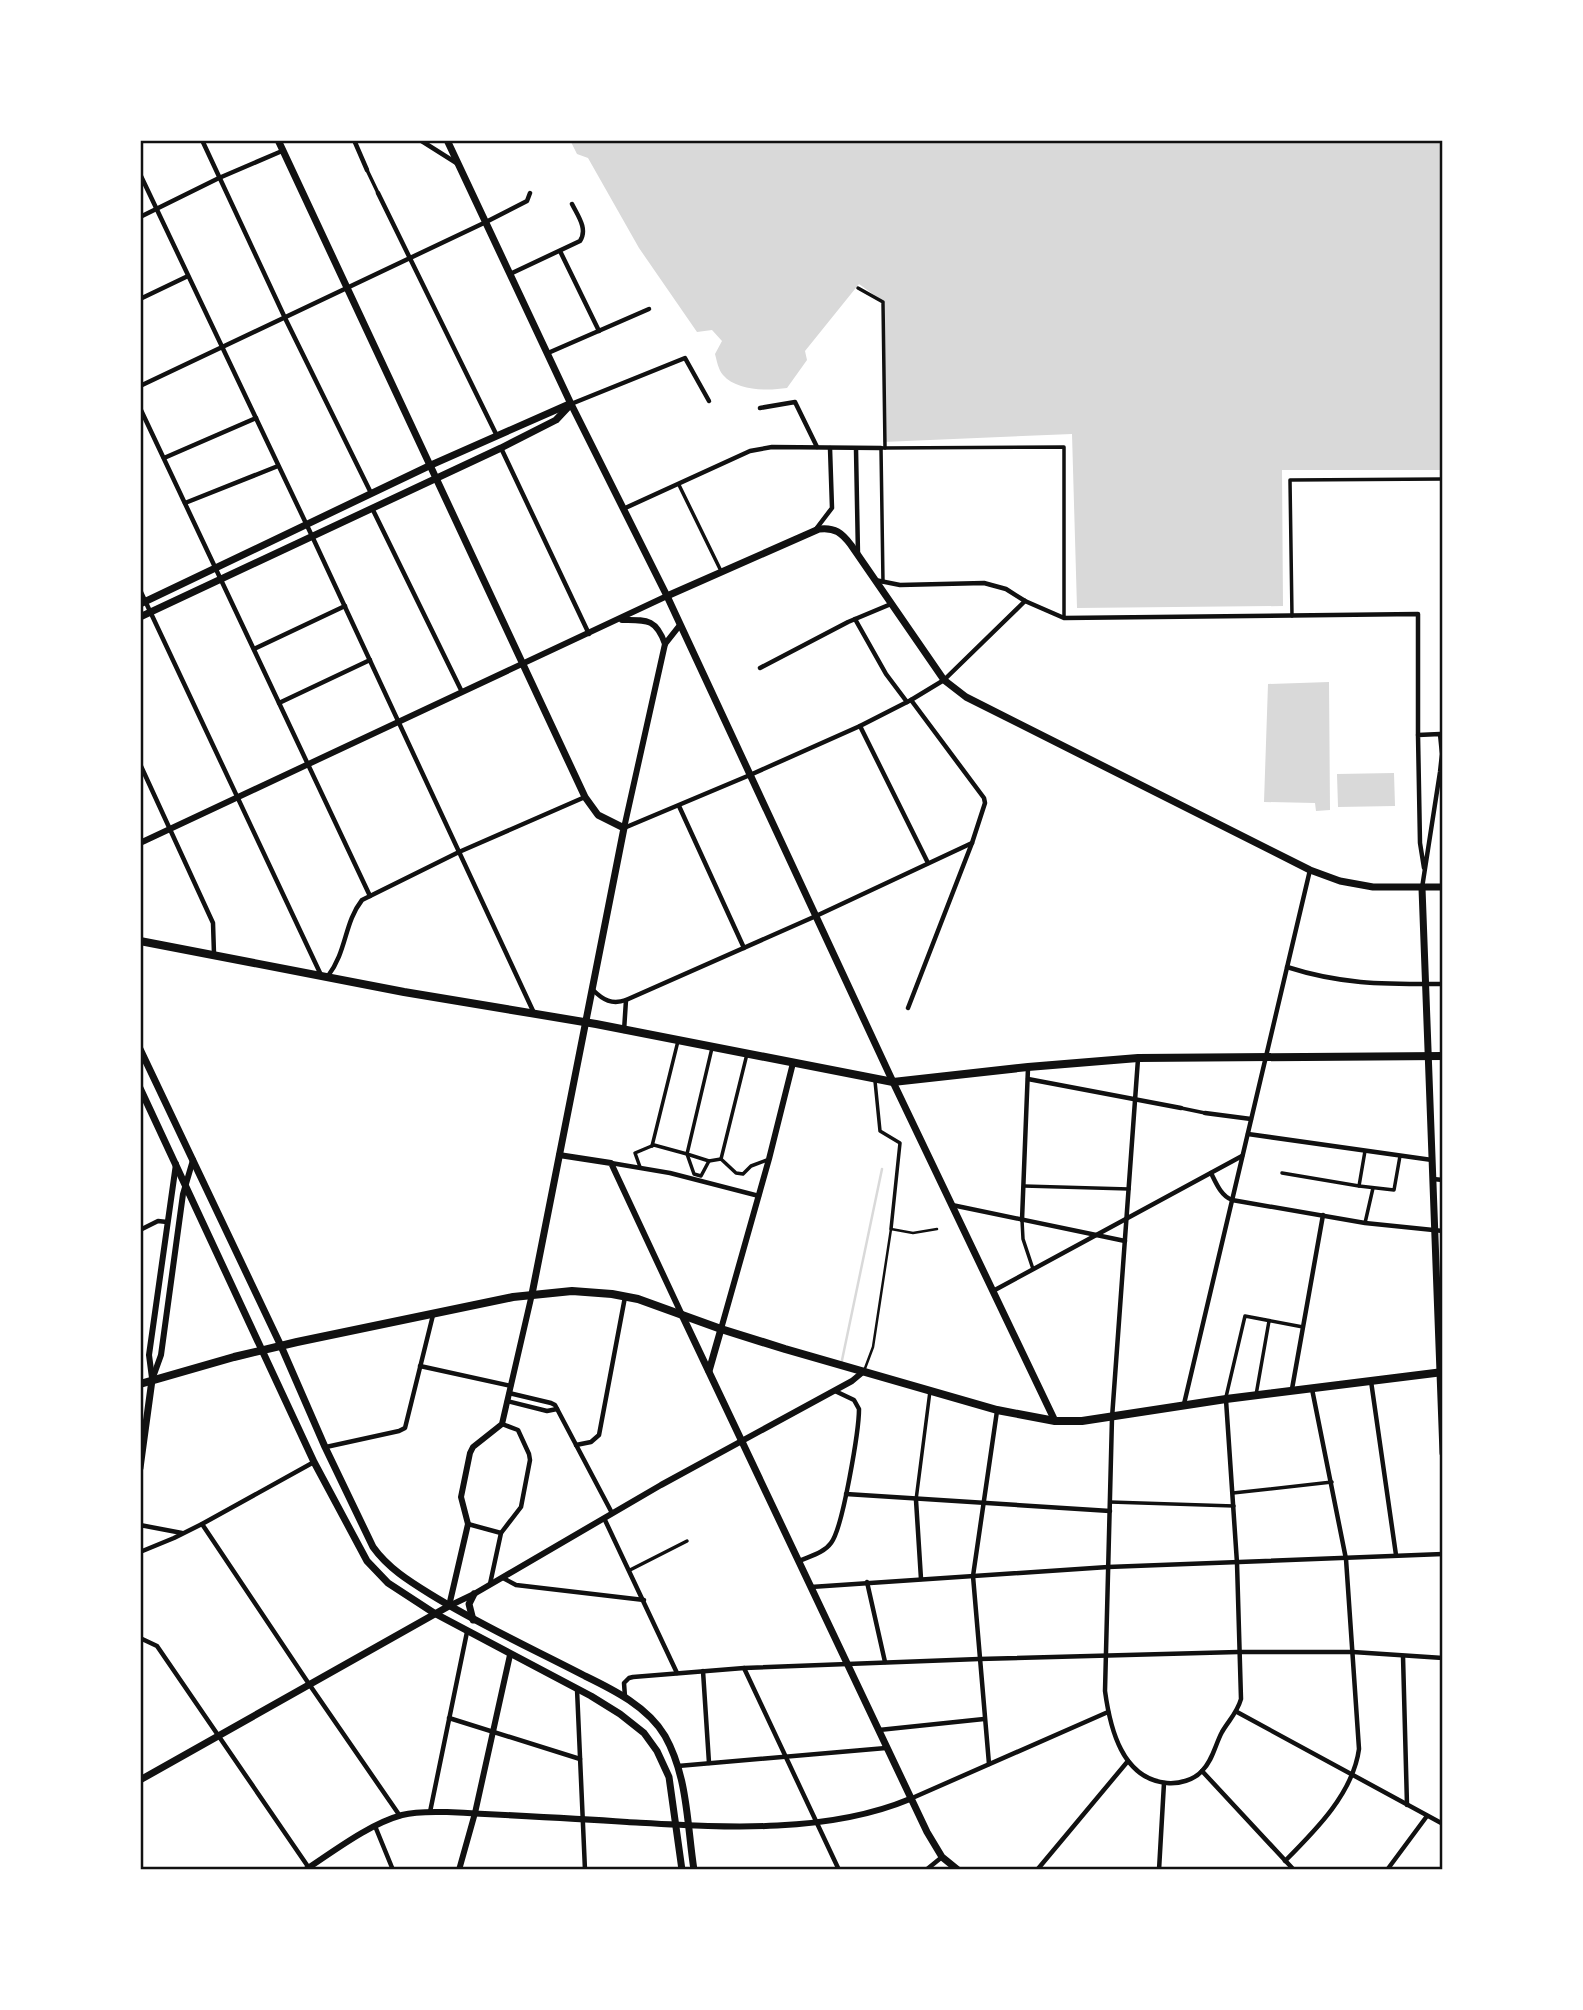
<svg xmlns="http://www.w3.org/2000/svg" width="1583" height="2010" font-family="'Alegreya Sans',sans-serif">
	<style>
		.water { fill: #d9d9d9 }
		.lines { fill: none; stroke-linecap: round; stroke-linejoin: round }
		.stream { stroke: #d9d9d9; stroke-width: 2.5 }
		.service { stroke: #111; stroke-width: 2.5 }
		.pedestrian { stroke: #111; stroke-width: 3.5 }
		.minor { stroke: #111; stroke-width: 4.5 }
		.tertiary { stroke: #111; stroke-width: 6 }
		.secondary { stroke: #111; stroke-width: 7 }
		.primary { stroke: #111; stroke-width: 8 }
		.neatline { fill: none; stroke: #111; stroke-width: 2.5 }
	</style>
	<rect width="100%" height="100%" fill="#fff"/>
	<g class="water">
		<path d="M570,140H1443V470H1282L1283,606L1077,608L1072,434L883,442L885,303L859,284L805,351L807,360L787,388C767,391 737,391 723,375C718,369 717,361 715,354L722,341L712,330L697,332L639,248L588,158L577,154Z"/>
		<path d="M1329,682L1330,810L1316,811L1315,803L1264,802L1268,684Z"/>
		<path d="M1394,773L1395,806L1338,807L1337,774Z"/>
	</g>
	<g class="lines">
		<path class="stream" d="M841,1365L882,1169"/>
		<path class="service" d="M864,1371L873,1347L891,1229L913,1233L937,1229"/>
		<g class="pedestrian">
			<path d="M367,170L378,193"/>
			<path d="M858,288L883,302L885,448"/>
			<path d="M679,485L721,571"/>
			<path d="M883,582L881,448L1064,447V618"/>
			<path d="M1292,616L1290,480L1443,479"/>
			<path d="M712,1048L687,1154L709,1161L721,1159L736,1173L743,1174L751,1166L767,1160"/>
			<path d="M875,1081L880,1131L900,1143L891,1229"/>
			<path d="M1181,1108L1205,1113"/>
			<path d="M652,1146L678,1041"/>
			<path d="M721,1159L747,1054"/>
			<path d="M640,1167L635,1153L654,1145L687,1154L694,1174L701,1176L709,1161"/>
			<path d="M1282,1173L1359,1186L1365,1151"/>
			<path d="M1024,1186L1129,1189"/>
			<path d="M1359,1186L1394,1190L1400,1156"/>
			<path d="M1022,1220L1023,1239L1033,1269"/>
			<path d="M1365,1223L1373,1188"/>
			<path d="M1256,1395L1269,1321"/>
			<path d="M1226,1397L1245,1316L1303,1327"/>
			<path d="M1233,1493L1332,1482"/>
			<path d="M916,1500L930,1391"/>
			<path d="M1110,1502L1234,1506"/>
			<path d="M630,1570L687,1541"/>
		</g>
		<g class="minor">
			<path d="M202,140L285,318L371,493"/>
			<path d="M354,140L367,170"/>
			<path d="M420,140L458,164"/>
			<path d="M140,174L312,536L534,1013"/>
			<path d="M378,193L497,436"/>
			<path d="M140,217L219,178L282,151"/>
			<path d="M560,251L599,331"/>
			<path d="M510,274L580,241C588,229 578,216 572,204"/>
			<path d="M140,299L188,276"/>
			<path d="M548,353L649,309"/>
			<path d="M140,386L486,222L527,201L530,193"/>
			<path d="M571,404L685,358L709,401"/>
			<path d="M140,408L370,896"/>
			<path d="M760,408L795,402L817,447"/>
			<path d="M501,448L589,634"/>
			<path d="M856,449L858,555"/>
			<path d="M164,458L256,418"/>
			<path d="M185,503L278,466"/>
			<path d="M372,508L462,692"/>
			<path d="M623,509L750,451L772,447L881,448"/>
			<path d="M816,529L832,508L830,448"/>
			<path d="M875,580L900,585L984,583L1006,589L1025,601L1064,618L1418,614V735"/>
			<path d="M140,590L321,975"/>
			<path d="M855,619L886,674L907,702"/>
			<path d="M254,649L345,606"/>
			<path d="M760,668L848,622L891,604"/>
			<path d="M279,703L370,660"/>
			<path d="M860,726L928,863"/>
			<path d="M140,764L213,923L214,954"/>
			<path d="M679,806L744,948"/>
			<path d="M624,828L750,775L860,726L911,700L944,680L1025,601"/>
			<path d="M1422,888L1440,772L1442,754L1440,734L1418,735L1420,843L1424,868"/>
			<path d="M1287,967C1343,985 1385,984 1443,984"/>
			<path d="M328,976C347,951 344,923 362,900L459,852L585,797"/>
			<path d="M593,990C603,1000 612,1005 626,1000L816,916L972,843"/>
			<path d="M908,1008L972,843L985,803L984,798L911,700"/>
			<path d="M624,1031L626,1000"/>
			<path d="M1138,1059L1112,1418L1105,1691C1110,1728 1122,1779 1167,1783C1179,1784 1194,1780 1202,1771C1213,1760 1215,1745 1222,1732C1229,1720 1237,1713 1241,1699L1237,1563L1226,1400"/>
			<path d="M1028,1079L1181,1108"/>
			<path d="M1205,1113L1251,1119"/>
			<path d="M1248,1134L1432,1160"/>
			<path d="M611,1163L670,1173L759,1196"/>
			<path d="M1211,1173C1216,1183 1221,1196 1232,1200L1365,1223L1443,1231"/>
			<path d="M1433,1179L1443,1180"/>
			<path d="M952,1205L1125,1241"/>
			<path d="M1022,1220L1028,1068"/>
			<path d="M140,1230L158,1221L167,1222"/>
			<path d="M993,1291L1242,1156"/>
			<path d="M420,1366L511,1386"/>
			<path d="M1371,1381L1396,1555"/>
			<path d="M1292,1389L1323,1215"/>
			<path d="M509,1393L551,1403L555,1405L612,1513"/>
			<path d="M507,1401L547,1411L557,1409"/>
			<path d="M1184,1404L1310,870"/>
			<path d="M576,1445L591,1442L599,1435L625,1297"/>
			<path d="M326,1447L399,1431L405,1428L433,1315"/>
			<path d="M846,1494L1110,1511"/>
			<path d="M916,1500L921,1579"/>
			<path d="M604,1518L677,1673"/>
			<path d="M202,1524L309,1684L400,1816"/>
			<path d="M468,1524L501,1533"/>
			<path d="M140,1525L182,1533"/>
			<path d="M140,1552L174,1538L202,1524L314,1462"/>
			<path d="M799,1561C810,1556 824,1553 831,1543C843,1528 859,1429 859,1409L854,1400L835,1391"/>
			<path d="M503,1578L516,1585L644,1600"/>
			<path d="M867,1582L885,1662"/>
			<path d="M490,1584L501,1533L521,1507L530,1460L529,1454L518,1430L502,1424"/>
			<path d="M811,1587L1108,1567L1443,1554"/>
			<path d="M140,1638L157,1646L309,1868"/>
			<path d="M1403,1656L1407,1805"/>
			<path d="M744,1668L839,1870"/>
			<path d="M703,1671L709,1763"/>
			<path d="M577,1689L585,1870"/>
			<path d="M625,1697L624,1683L629,1678L633,1677L744,1668L979,1659L1238,1652H1353L1443,1658"/>
			<path d="M1237,1712L1443,1824"/>
			<path d="M449,1718L580,1759"/>
			<path d="M879,1730L984,1719"/>
			<path d="M989,1764L973,1576L997,1411"/>
			<path d="M678,1766L886,1748"/>
			<path d="M1202,1771L1294,1870"/>
			<path d="M910,1799L1108,1712"/>
			<path d="M430,1812L467,1632"/>
			<path d="M375,1826L393,1870"/>
			<path d="M1285,1861C1316,1830 1353,1793 1359,1749L1346,1559L1312,1389"/>
			<path d="M926,1870L942,1857"/>
			<path d="M1037,1870L1128,1761"/>
			<path d="M1159,1870L1164,1783"/>
			<path d="M1387,1870L1427,1816"/>
		</g>
		<g class="tertiary">
			<path d="M622,620C646,620 656,618 665,644"/>
			<path d="M624,828L665,644L680,625"/>
			<path d="M140,843L667,596"/>
			<path d="M559,1155L611,1163L682,1315"/>
			<path d="M721,1329L769,1159L793,1063"/>
			<path d="M152,1378L149,1355L176,1164"/>
			<path d="M152,1380L161,1355L183,1194L193,1160"/>
			<path d="M449,1606L474,1594L661,1485L852,1381L864,1371"/>
			<path d="M449,1606L468,1524L461,1497L470,1453L473,1447L502,1424L532,1294"/>
			<path d="M305,1870C334,1851 369,1824 402,1815C417,1811 432,1812 447,1812C507,1815 567,1818 627,1822C718,1827 824,1835 910,1799"/>
			<path d="M459,1870L475,1813L510,1655"/>
		</g>
		<g class="secondary">
			<path d="M278,140L585,797L598,815L624,828L532,1294"/>
			<path d="M447,140L571,404L667,596L893,1082L1055,1421"/>
			<path d="M667,596L819,529C835,527 842,533 851,545L944,680L966,697L1310,870L1340,881L1373,887H1443"/>
			<path d="M140,604L431,465L567,405"/>
			<path d="M140,617L501,448L556,420L571,404"/>
			<path d="M1422,888L1443,1453"/>
			<path d="M140,1049L281,1346L325,1447L373,1547C388,1568 409,1581 430,1594C480,1625 533,1649 585,1676C614,1690 648,1707 665,1736C688,1777 687,1825 694,1870"/>
			<path d="M140,1088L314,1462L367,1561L388,1583L434,1613L591,1696L620,1714L644,1733L657,1751L669,1777L682,1870"/>
			<path d="M682,1315L927,1832L942,1857L958,1870"/>
			<path d="M709,1371L721,1329"/>
			<path d="M140,1468L152,1380"/>
			<path d="M473,1620L469,1604L474,1594"/>
			<path d="M140,1780L449,1606"/>
		</g>
		<g class="primary">
			<path d="M140,941L404,992L596,1024L893,1082L1028,1067L1138,1058L1443,1056"/>
			<path d="M140,1384L234,1357L297,1342L513,1297L572,1291L612,1294L638,1299L721,1329L785,1349L997,1410L1055,1421H1082L1226,1399L1443,1372"/>
		</g>
	</g>
	<rect width="1583" height="2010" fill="none" stroke="#ffffff" stroke-width="284"/>
	<rect x="142" y="142" width="1299" height="1726" class="neatline"/>
</svg>
